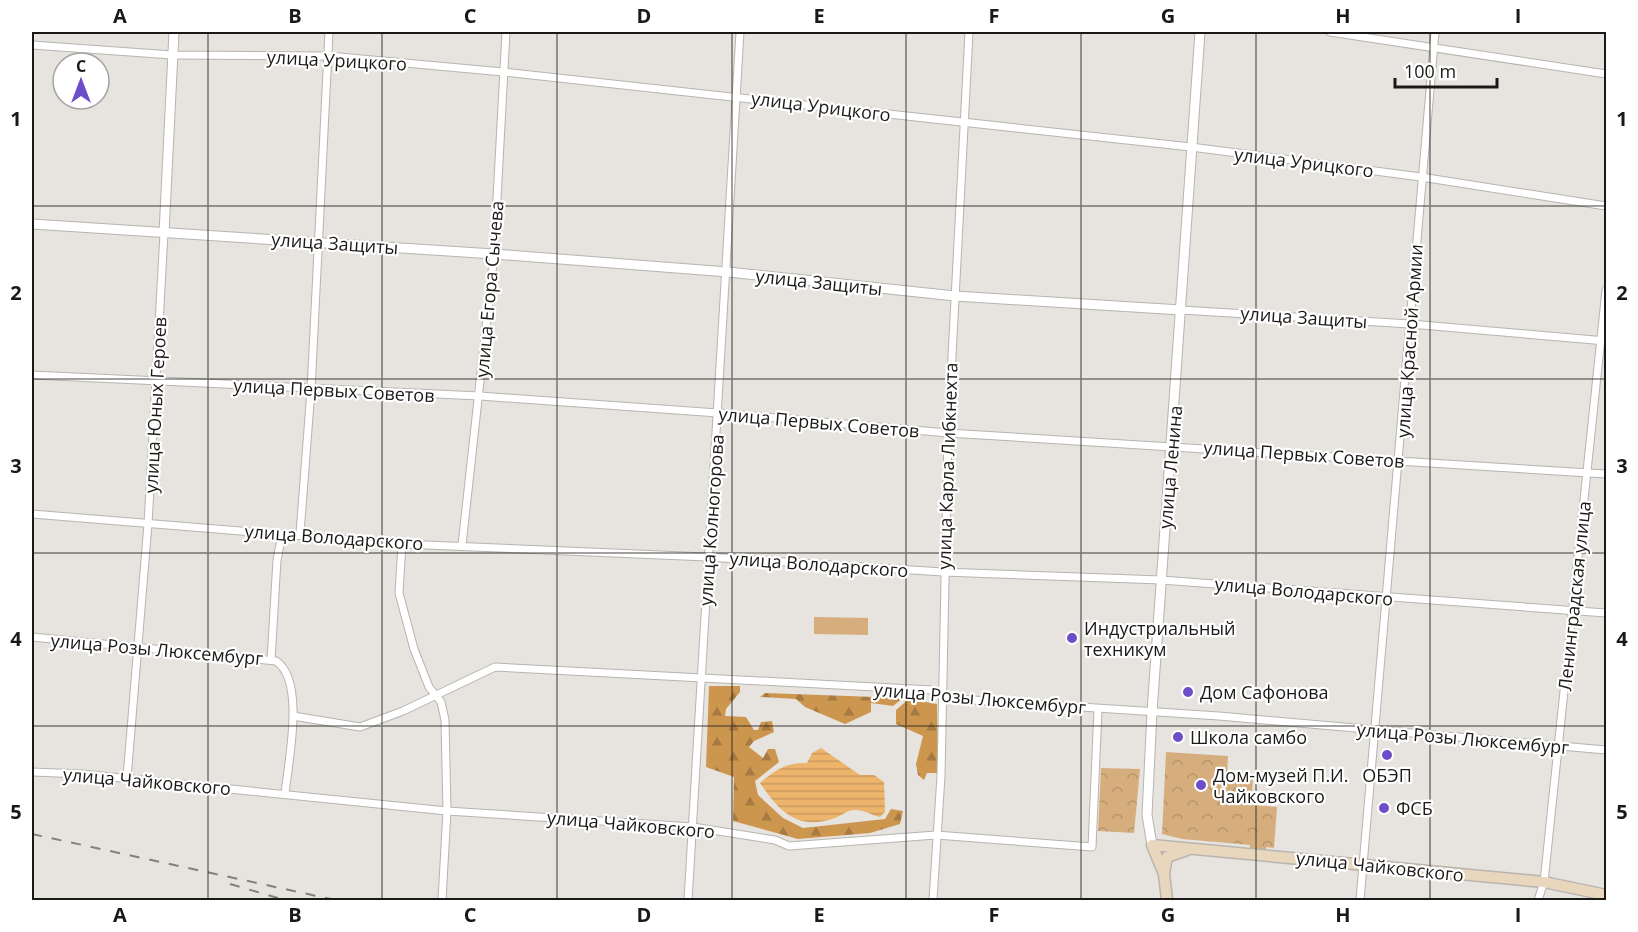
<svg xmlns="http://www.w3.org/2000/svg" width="1638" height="932" font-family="'Open Sans',sans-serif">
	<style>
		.forest { fill: url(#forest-firs) }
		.park { fill: url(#park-crowns) }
		.pitch { fill: #d6ae7d }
		.water { fill: url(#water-rules) }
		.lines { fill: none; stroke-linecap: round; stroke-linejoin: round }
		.minor-casing { stroke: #b8b4af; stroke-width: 9 }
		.tertiary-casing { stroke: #b8b4af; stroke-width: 11 }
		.secondary-casing { stroke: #b8b4af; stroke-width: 13 }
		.minor { stroke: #fff; stroke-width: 7 }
		.tertiary { stroke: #fff; stroke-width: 9 }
		.secondary { stroke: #e9d7bd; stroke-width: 10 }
		.rail { stroke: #83807d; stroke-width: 2; stroke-dasharray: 10 10; stroke-linecap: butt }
		.grid { fill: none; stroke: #1a1917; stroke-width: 1.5; stroke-opacity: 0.55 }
		.poi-dot { fill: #6e4ec8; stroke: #fff; stroke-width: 2 }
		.labels { text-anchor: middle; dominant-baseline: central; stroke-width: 4.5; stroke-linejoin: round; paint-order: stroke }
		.street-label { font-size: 18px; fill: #1a1917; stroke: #fff }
		.poi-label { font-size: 18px; fill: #1a1917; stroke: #fff; text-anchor: start }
		.neatline { fill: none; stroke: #1a1917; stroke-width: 2 }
		.grid-label { font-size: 20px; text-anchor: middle; font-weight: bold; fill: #1a1917 }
	</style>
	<defs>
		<pattern id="forest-firs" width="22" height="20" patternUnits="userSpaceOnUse" patternTransform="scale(1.5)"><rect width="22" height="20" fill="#cd964e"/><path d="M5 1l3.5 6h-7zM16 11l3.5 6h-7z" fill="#a67a40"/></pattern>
		<pattern id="park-crowns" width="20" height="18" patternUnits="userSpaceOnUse" patternTransform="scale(1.5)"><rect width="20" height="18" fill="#d6ae7d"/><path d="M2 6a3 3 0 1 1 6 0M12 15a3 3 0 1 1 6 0" fill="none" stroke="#b7956b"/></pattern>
		<pattern id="water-rules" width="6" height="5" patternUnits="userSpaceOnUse" patternTransform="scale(1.5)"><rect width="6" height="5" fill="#edb46c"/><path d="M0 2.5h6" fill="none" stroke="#cb9a5d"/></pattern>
	</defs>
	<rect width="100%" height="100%" fill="#e7e3de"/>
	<g class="forest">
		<path d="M709,686H740V692L726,709L725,716L746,717L754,730H758L761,722L772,721L774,732L754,741L749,747L763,758L768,749H775L779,762L755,781L758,795L783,818L803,828L885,819L891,809L903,811L900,824L870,833L798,839L733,821L734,777L706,767Z"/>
		<path d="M765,693L903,698L893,706L871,703V712L845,724L805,707L796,699L760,697Z"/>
		<path d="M909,699L937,704L938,773H927L924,780L918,775L916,764L923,736L896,724V710Z"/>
	</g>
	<g class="park">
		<path d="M1166,752L1228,756L1227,779L1253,780L1251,805L1277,807L1274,848L1266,847V852L1250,850V845L1182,839L1162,834Z"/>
		<path d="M1101,768L1140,769L1134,833L1098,831Z"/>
	</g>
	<path class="pitch" d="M814,617L868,618V635L814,634Z"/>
	<path class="water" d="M821,748L860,775H874L884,782L885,812L880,817C871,815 863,809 853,810C846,811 839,817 832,819C797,830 779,811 760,783C775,770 787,762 807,763L812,753Z"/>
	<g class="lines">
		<defs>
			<g id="minor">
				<path d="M1330,32L1606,74"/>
				<path d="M32,45L172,55L329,56L503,72L1191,147L1421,177L1606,206"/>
				<path d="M1181,310L1410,324L1606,341"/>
				<path d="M32,375L480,396L718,413L948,433L1606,474"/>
				<path d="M32,514L402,544L707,557L943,572L1161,580L1606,613"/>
				<path d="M300,533L311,390L329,32"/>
				<path d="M402,544L399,593L414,649L429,687L441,702L445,720L447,811L442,900"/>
				<path d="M462,545L494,254L506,32"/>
				<path d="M32,637L276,661C306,681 288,762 285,794"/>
				<path d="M271,660L277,560L282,534"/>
				<path d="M293,716L360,727L403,711L495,667L931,690L958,699L1219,716L1606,750"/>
				<path d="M32,772L82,774L447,811L693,827L775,840L789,846L936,835L1092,847L1098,709"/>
				<path d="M127,778L148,524L164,233"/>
				<path d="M688,900L740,32"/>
				<path d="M933,900L941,776L948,433L969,32"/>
				<path d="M1360,900L1435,32"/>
				<path d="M1538,900L1544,882L1606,290"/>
			</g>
			<g id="tertiary">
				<path d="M32,224L494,254L728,272L955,296L1181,310"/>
				<path d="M164,233L174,32"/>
				<path d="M1152,845L1147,815L1152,712L1200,32"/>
			</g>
			<g id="secondary">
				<path d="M1164,873L1167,857L1187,850"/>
				<path d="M1167,900L1164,874L1152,845L1544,882L1606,895"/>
			</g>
		</defs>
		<use href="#minor" class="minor-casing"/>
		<use href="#tertiary" class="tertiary-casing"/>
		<use href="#secondary" class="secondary-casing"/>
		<use href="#minor" class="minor"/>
		<use href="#tertiary" class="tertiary"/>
		<use href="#secondary" class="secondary"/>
		<g class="rail">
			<path d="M32,834L335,900"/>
			<path d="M230,884L285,900"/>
		</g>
	</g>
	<path class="grid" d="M208,32V900M382,32V900M557,32V900M732,32V900M906,32V900M1081,32V900M1256,32V900M1430,32V900M32,206H1606M32,379H1606M32,553H1606M32,726H1606"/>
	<g class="poi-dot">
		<circle cx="1072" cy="638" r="6"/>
		<circle cx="1188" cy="692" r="6"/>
		<circle cx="1178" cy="737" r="6"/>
		<circle cx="1387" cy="755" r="6"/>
		<circle cx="1201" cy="785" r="6"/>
		<circle cx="1384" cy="808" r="6"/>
	</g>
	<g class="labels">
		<g class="street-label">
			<text transform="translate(337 60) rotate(3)">улица Урицкого</text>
			<text transform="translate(821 106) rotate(7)">улица Урицкого</text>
			<text transform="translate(1304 162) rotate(7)">улица Урицкого</text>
			<text transform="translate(335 243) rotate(4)">улица Защиты</text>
			<text transform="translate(819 282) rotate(6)">улица Защиты</text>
			<text transform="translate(489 289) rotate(-85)">улица Егора Сычева</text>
			<text transform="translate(1304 317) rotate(4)">улица Защиты</text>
			<text transform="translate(1409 341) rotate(-86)">улица Красной Армии</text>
			<text transform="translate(334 390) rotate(3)">улица Первых Советов</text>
			<text transform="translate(155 405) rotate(-87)">улица Юных Героев</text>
			<text transform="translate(819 422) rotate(5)">улица Первых Советов</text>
			<text transform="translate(1304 454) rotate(4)">улица Первых Советов</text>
			<text transform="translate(947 466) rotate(-88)">улица Карла Либкнехта</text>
			<text transform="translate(1170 467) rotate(-85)">улица Ленина</text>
			<text transform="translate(711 520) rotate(-86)">улица Колногорова</text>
			<text transform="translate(334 537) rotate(4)">улица Володарского</text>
			<text transform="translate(819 564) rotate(4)">улица Володарского</text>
			<text transform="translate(1304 591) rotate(5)">улица Володарского</text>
			<text transform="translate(1574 596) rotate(-84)">Ленинградская улица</text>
			<text transform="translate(157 649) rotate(5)">улица Розы Люксембург</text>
			<text transform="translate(980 698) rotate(5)">улица Розы Люксембург</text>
			<text transform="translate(1463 738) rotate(5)">улица Розы Люксембург</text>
			<text transform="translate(147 781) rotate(5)">улица Чайковского</text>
			<text transform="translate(631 824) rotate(5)">улица Чайковского</text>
			<text transform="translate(1380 866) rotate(6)">улица Чайковского</text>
		</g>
		<g class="poi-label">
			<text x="1084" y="628">Индустриальный<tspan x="1084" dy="21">техникум</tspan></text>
			<text x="1200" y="692">Дом Сафонова</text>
			<text x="1190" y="737">Школа самбо</text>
			<text x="1213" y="775">Дом-музей П.И.<tspan x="1213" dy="21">Чайковского</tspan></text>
			<text x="1387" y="775" text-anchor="middle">ОБЭП</text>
			<text x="1396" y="808">ФСБ</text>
		</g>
	</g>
	<rect width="1638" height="932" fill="none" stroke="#ffffff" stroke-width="66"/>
	<g transform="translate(81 81)"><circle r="28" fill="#ffffff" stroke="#a3a3a2" stroke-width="1.5"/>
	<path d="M0-4.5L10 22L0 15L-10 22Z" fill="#6e4ec8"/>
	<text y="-9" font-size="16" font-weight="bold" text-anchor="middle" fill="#1a1917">С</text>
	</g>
	<path d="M1395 78v9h102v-9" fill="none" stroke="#1a1917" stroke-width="3"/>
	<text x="1404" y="78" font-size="18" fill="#1a1917" stroke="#ffffff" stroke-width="4.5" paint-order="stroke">100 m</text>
	<rect x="33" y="33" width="1572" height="866" class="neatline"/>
	<g class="grid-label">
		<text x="120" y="23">A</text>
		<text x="295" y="23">B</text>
		<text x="470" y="23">C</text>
		<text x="644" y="23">D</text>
		<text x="819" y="23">E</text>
		<text x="994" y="23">F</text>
		<text x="1168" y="23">G</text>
		<text x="1343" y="23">H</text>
		<text x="1518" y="23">I</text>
		<text x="16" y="126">1</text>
		<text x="1622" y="126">1</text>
		<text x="16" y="300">2</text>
		<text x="1622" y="300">2</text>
		<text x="16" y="473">3</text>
		<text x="1622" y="473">3</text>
		<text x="16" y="646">4</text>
		<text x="1622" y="646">4</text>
		<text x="16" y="819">5</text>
		<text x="1622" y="819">5</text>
		<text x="120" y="922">A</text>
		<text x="295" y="922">B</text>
		<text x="470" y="922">C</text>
		<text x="644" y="922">D</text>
		<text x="819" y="922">E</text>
		<text x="994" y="922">F</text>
		<text x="1168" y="922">G</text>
		<text x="1343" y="922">H</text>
		<text x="1518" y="922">I</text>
	</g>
</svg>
